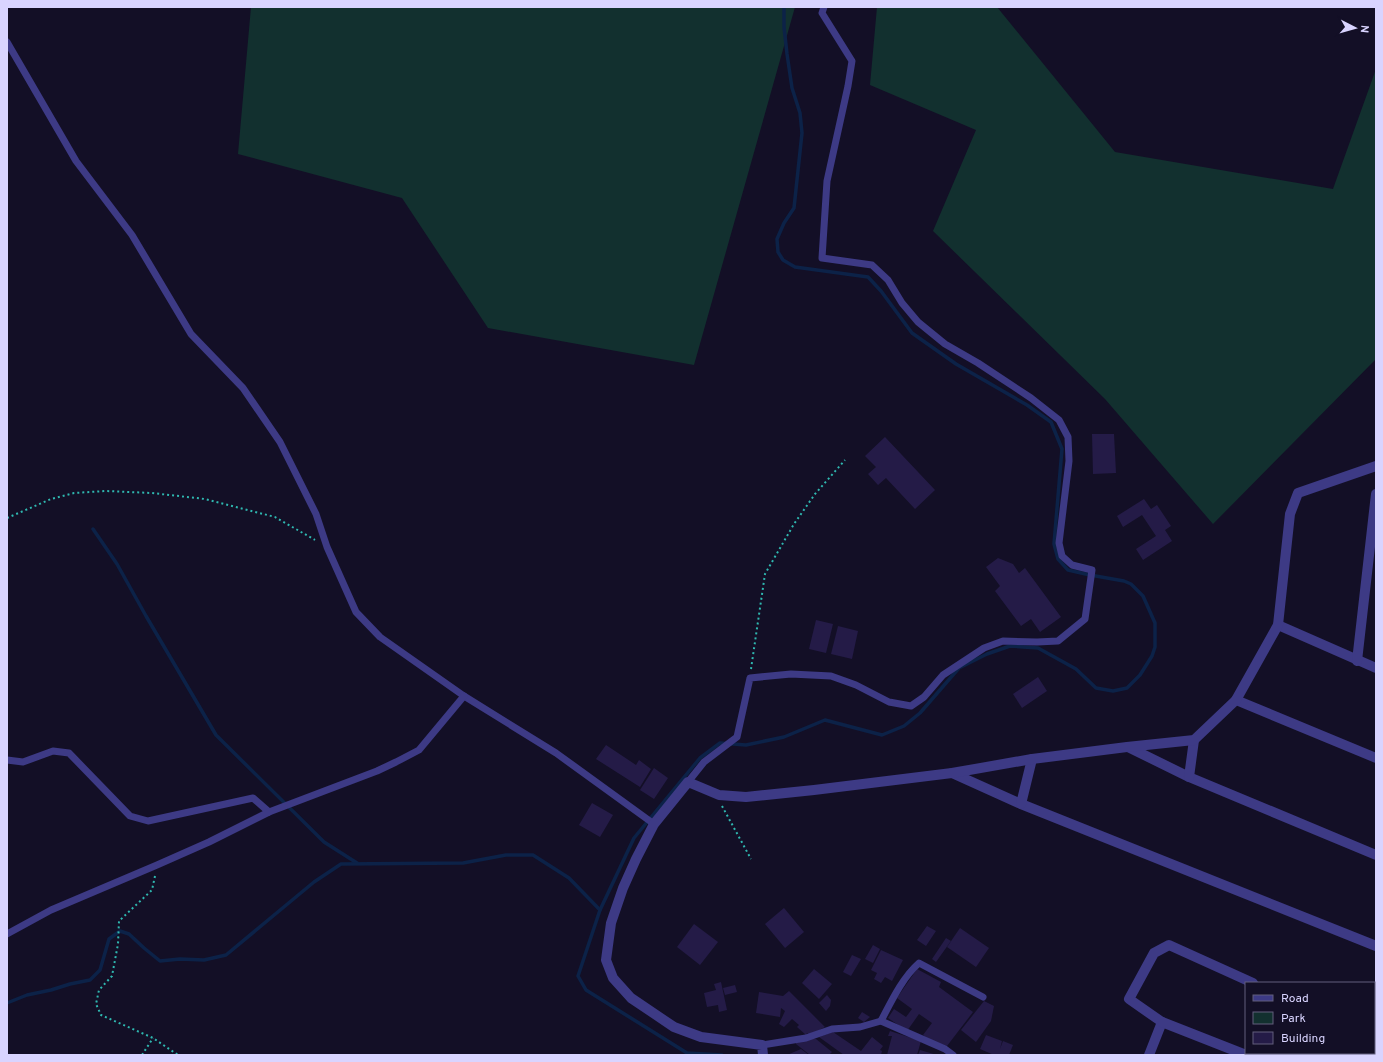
<svg xmlns="http://www.w3.org/2000/svg" width="1383" height="1062" font-family="Overpass,sans-serif">
	<style>
		.green { fill: #12302f }
		.lines { fill: none; stroke-linecap: round; stroke-linejoin: round }
		.stream { stroke: #0c2248; stroke-width: 3.5 }
		.building { fill: #241b47 }
		.path { stroke: #2fb8b0; stroke-width: 2; stroke-dasharray: 2 3; stroke-linecap: butt }
		.service { stroke: #3d3a85; stroke-width: 7 }
		.minor { stroke: #3d3a85; stroke-width: 10 }
	</style>
	<rect width="100%" height="100%" fill="#130f26"/>
	<g class="green">
		<path d="M251,7H795L694,365L488,328L402,198L238,154Z"/>
		<path d="M877,7H997L1115,152L1333,189L1376,69V359L1213,524L1105,399L933,231L976,130L870,85Z"/>
	</g>
	<g class="lines">
		<g class="stream">
			<path d="M93,529L117,564L146,616L216,735L324,842L357,863"/>
			<path d="M7,1003L27,995L51,990L70,984L90,980L100,970L109,939L120,931L129,934L144,948L160,961L180,959L204,960L226,955L314,882L341,864L463,863L506,855H533L569,878L600,910"/>
			<path d="M722,1055L687,1053L586,990L578,976L600,910L634,838L700,758L720,743L746,745L784,737L825,720L882,735L904,726L920,713L959,668L987,654L1010,646L1038,648L1076,669L1096,688L1113,691L1127,688L1140,675L1152,656L1155,647V623L1143,596L1131,584L1124,581L1090,575L1068,570L1058,559L1054,544L1062,449L1051,422L1027,405L956,364L912,333L881,291L868,277L795,267L783,260L778,252L777,239L784,223L794,208L802,133L800,113L792,88L787,54L784,27V7"/>
		</g>
	</g>
	<g class="building">
		<path d="M1092,434H1114L1116,473L1093,474Z"/>
		<path d="M885,437L935,490L915,509L886,478L878,485L868,474L876,467L865,456Z"/>
		<path d="M1144,499L1151,509L1157,505L1171,526L1165,530L1172,541L1143,560L1136,549L1156,536L1142,515L1123,527L1117,516Z"/>
		<path d="M998,558L1013,564L1019,573L1025,568L1061,617L1040,632L1031,619L1021,626L995,591L1000,586L986,567Z"/>
		<path d="M816,620L833,624L826,653L809,649Z"/>
		<path d="M838,626L858,631L852,659L831,654Z"/>
		<path d="M1038,677L1047,691L1022,708L1013,694Z"/>
		<path d="M606,745L636,765L639,760L651,769L640,787L596,759Z"/>
		<path d="M654,768L668,778L654,799L640,790Z"/>
		<path d="M592,803L613,815L600,837L579,825Z"/>
		<path d="M784,908L804,932L785,948L765,924Z"/>
		<path d="M694,924L718,942L700,965L677,947Z"/>
		<path d="M927,926L936,931L926,946L917,940Z"/>
		<path d="M960,928L989,948L976,967L947,947Z"/>
		<path d="M946,938L951,941L936,962L932,959Z"/>
		<path d="M873,945L880,949L873,963L865,959Z"/>
		<path d="M881,950L903,960L892,981L885,977L881,983L874,979L877,973L871,970Z"/>
		<path d="M852,955L861,959L851,976L843,972Z"/>
		<path d="M814,969L832,984L819,999L802,983Z"/>
		<path d="M917,969L941,982L939,987L973,1012L947,1046L930,1040L923,1035L932,1023L919,1014L907,1031L888,1018L894,1009L906,1017L912,1009L897,998Z"/>
		<path d="M721,982L727,1010L719,1012L718,1005L707,1007L704,993L716,990L714,984Z"/>
		<path d="M735,985L737,992L725,995L723,988Z"/>
		<path d="M789,991L825,1027L810,1035L807,1033L806,1035L797,1027L799,1025L792,1019L784,1027L779,1024L785,1011L781,1008L780,1017L756,1013L759,992L783,996Z"/>
		<path d="M827,995L831,1000L830,1006L826,1011L819,1003Z"/>
		<path d="M984,1001L994,1006L991,1021L976,1042L961,1030Z"/>
		<path d="M862,1012L870,1017L864,1022L858,1018Z"/>
		<path d="M890,1031L921,1041L917,1055H887L892,1036H888Z"/>
		<path d="M833,1032L861,1051L872,1037L883,1046L880,1050L882,1051L881,1055H844L819,1037Z"/>
		<path d="M986,1035L1002,1041L1000,1049L1003,1041L1013,1045L1009,1055H994L980,1049Z"/>
		<path d="M809,1039H816L832,1052L829,1055H810L796,1044V1043Z"/>
		<path d="M801,1049L809,1055H787Z"/>
		<path d="M920,1050L937,1055H918Z"/>
	</g>
	<g class="lines">
		<g class="path">
			<path d="M7,518L51,499L74,493L106,491L152,493L205,499L275,517L315,540"/>
			<path d="M751,669L765,574L794,524L815,494L845,460"/>
			<path d="M722,806L751,859"/>
			<path d="M155,876L152,890L119,921L118,944L112,976L99,990L96,1004L101,1015L153,1038L178,1055"/>
			<path d="M142,1055L153,1038"/>
		</g>
		<g class="service">
			<path d="M7,42L76,161L132,235L191,334L243,388L280,442L316,514L327,547L356,612L380,637L464,696L556,753L654,824"/>
			<path d="M7,760L23,762L53,751L69,753L130,816L148,821L253,798L269,812"/>
			<path d="M688,782L704,762L737,737L750,678L791,674L831,676L856,685L889,702L911,706L924,697L943,675L984,648L1003,641L1037,642L1058,641L1085,619L1092,570L1072,565L1062,556L1059,543L1069,461L1068,437L1059,420L1031,398L978,363L945,344L918,322L902,303L888,280L872,265L822,258L827,181L848,86L852,61L822,13L824,7"/>
			<path d="M7,934L51,910L157,865L209,842L269,812L377,771L396,762L419,750L464,696"/>
			<path d="M881,1021L945,1049L953,1055"/>
			<path d="M762,1045L806,1038L832,1029L860,1027L881,1021C891,1002 902,978 919,963L983,997"/>
		</g>
		<g class="minor">
			<path d="M1278,625L1376,668"/>
			<path d="M1357,661L1376,494"/>
			<path d="M1236,700L1376,758"/>
			<path d="M1128,747L1189,777L1376,855"/>
			<path d="M952,773L1021,804L1376,946"/>
			<path d="M1189,777L1194,740"/>
			<path d="M1021,804L1032,759"/>
			<path d="M1374,1031H1376"/>
			<path d="M763,1055L762,1045L701,1037L674,1027L631,998L613,978L606,960L611,923L623,888L636,859L654,824L688,782L719,795L746,797L814,790L952,773L1032,759L1127,747L1194,740L1236,700L1278,625L1290,514L1298,493L1376,466"/>
			<path d="M1149,1055L1162,1022"/>
			<path d="M1246,1055L1162,1022L1129,999L1154,953L1169,945L1253,983"/>
			<path d="M1295,1055L1296,1053"/>
		</g>
	</g>
	<rect width="1383" height="1062" fill="none" stroke="#d9d4ff" stroke-width="16"/>
	<rect x="1245" y="982" width="130" height="72" fill="#130f26" stroke="#625e7d"/>
	<rect x="1253" y="995" width="20" height="6" fill="#3d3a85" stroke="#625e7d"/>
	<text x="1281" y="1002" font-size="12" fill="#d9d4ff">Road</text>
	<rect x="1253" y="1012" width="20" height="12" fill="#12302f" stroke="#625e7d"/>
	<text x="1281" y="1022" font-size="12" fill="#d9d4ff">Park</text>
	<rect x="1253" y="1032" width="20" height="12" fill="#241b47" stroke="#625e7d"/>
	<text x="1281" y="1042" font-size="12" fill="#d9d4ff">Building</text>
	<g transform="translate(1355 28) rotate(96)" stroke="#130f26" stroke-width="3" paint-order="stroke">
	<path d="M0-3L7 15L0 10L-7 15Z" fill="#d9d4ff"/>
	<text y="-6" font-size="11" font-weight="bold" text-anchor="middle" fill="#d9d4ff">N</text>
	</g>
</svg>
